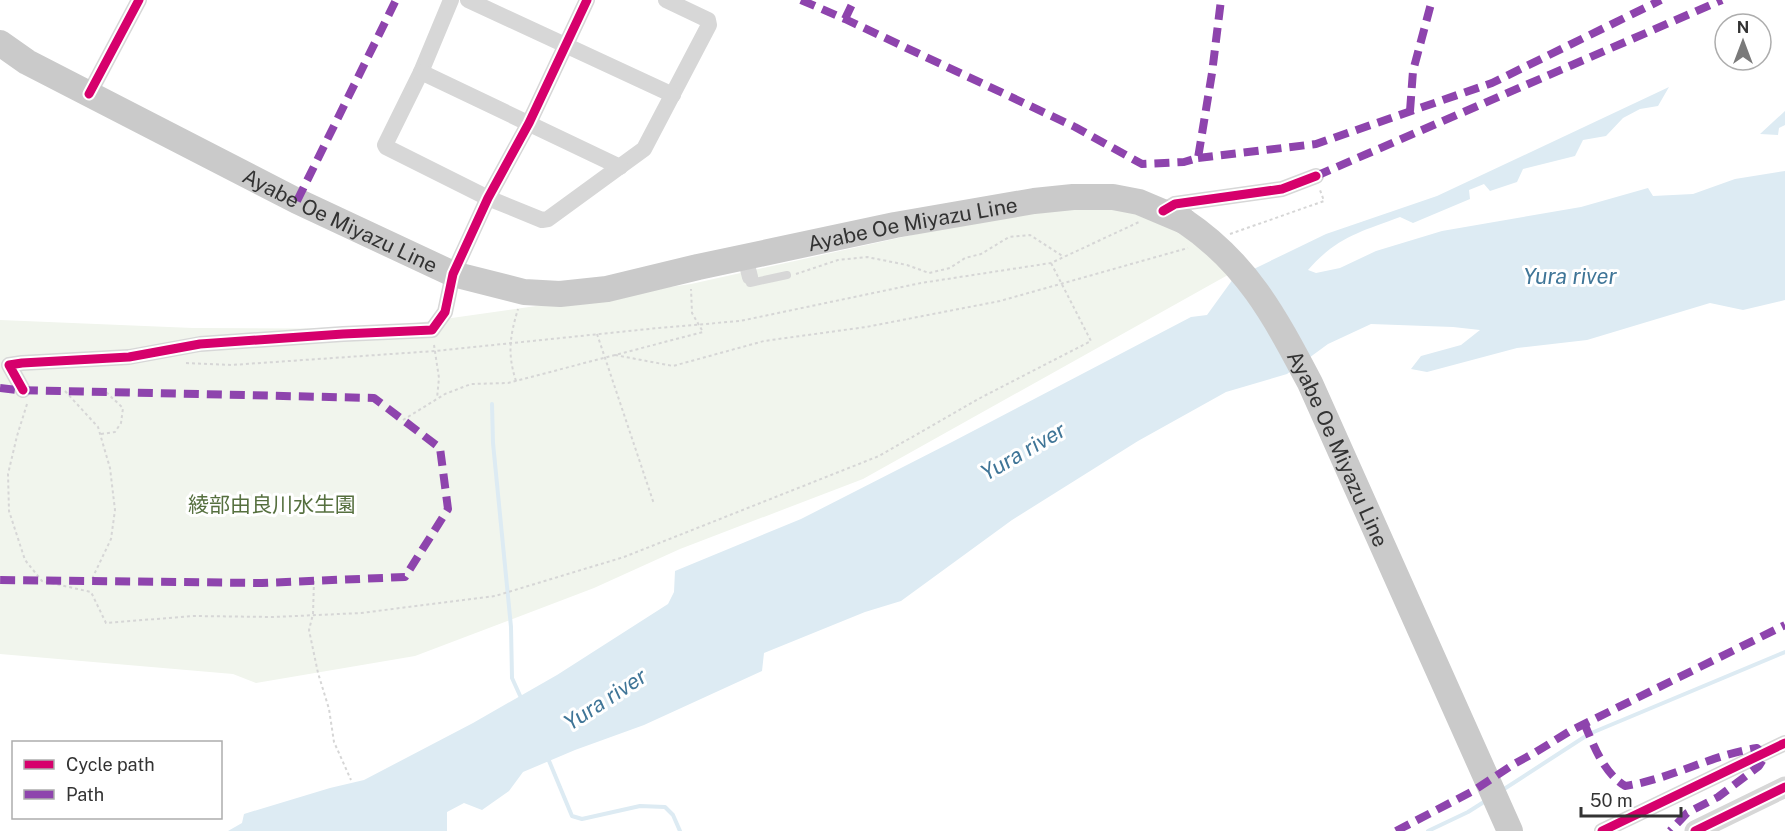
<svg xmlns="http://www.w3.org/2000/svg" width="1785" height="831" font-family="'Public Sans','Noto Sans JP',sans-serif">
	<style>
		.green { fill: #f1f5ed }
		.water { fill: #ddebf3 }
		.lines { fill: none; stroke-linecap: round; stroke-linejoin: round }
		.stream { stroke: #ddebf3; stroke-width: 4 }
		.path { stroke: #d6d6d6; stroke-width: 2; stroke-dasharray: 3 3; stroke-linecap: butt }
		.service { stroke: #d7d7d7; stroke-width: 8 }
		.minor { stroke: #d7d7d7; stroke-width: 16 }
		.tertiary { stroke: #d7d7d7; stroke-width: 21 }
		.primary { stroke: #cacaca; stroke-width: 26 }
		.primary-bridge { stroke: #cacaca; stroke-width: 26 }
		.quiet { stroke: #8e44ad; stroke-width: 8; stroke-dasharray: 15 8; stroke-linecap: butt }
		.cycleway-casing { stroke: #fff; stroke-width: 13 }
		.cycleway { stroke: #d6006c; stroke-width: 9 }
		.labels { text-anchor: middle; dominant-baseline: central; stroke-width: 6; stroke-linejoin: round; paint-order: stroke }
		.street-label { font-size: 21px; fill: #333; stroke: #fff }
		.park-label { font-size: 21px; fill: #56703f; stroke: #fff }
		.water-label { font-size: 22px; font-style: italic; fill: #3f7597; stroke: #fff }
	</style>
	<rect width="100%" height="100%" fill="#fff"/>
	<path class="green" d="M1098,207L1151,214L1235,271L863,479L680,549L594,588L415,656L256,683L233,674L0,654V320L193,328L374,329L691,284L930,231L1044,211Z"/>
	<g class="water">
		<path d="M1669,87L1658,106L1640,109L1623,118L1606,136L1583,140L1575,156L1523,169L1517,182L1490,191L1484,184L1469,190L1470,199L1413,223L1400,217C1360,232 1337,237 1308,270L1316,273L1340,268L1376,251L1442,231L1581,207L1648,188L1653,196L1693,194L1735,179L1785,171V300L1743,310L1710,303L1587,340L1517,348L1427,372L1411,369L1421,356L1461,345L1480,330L1453,327L1371,324L1328,344L1287,374L1226,392L1138,441L1012,520L901,601L865,612L764,653L762,671L644,725L575,750L523,772L509,791L482,810L464,803L447,812V831H228L242,823L244,814L330,788L364,780L473,723L557,675L668,604L674,592L675,571L801,519L952,442L1191,317L1207,315L1233,279L1326,234L1437,196Z"/>
		<path d="M1785,111V125L1779,128L1778,135L1760,134Z"/>
	</g>
	<g class="lines">
		<g class="stream">
			<path d="M492,404L493,443L511,627L512,678L522,700"/>
			<path d="M547,756L572,816L582,819L640,806L665,807L673,815L680,831"/>
			<path d="M1501,791L1589,734L1785,652"/>
			<path d="M1428,831L1468,812L1487,800"/>
		</g>
		<g class="path">
			<path d="M1230,234L1324,201L1320,190"/>
			<path d="M796,274L838,260L867,257L907,265L929,273L950,268L965,258L981,254L1009,237L1030,235L1064,257"/>
			<path d="M597,334L654,504"/>
			<path d="M434,345L439,378L437,398"/>
			<path d="M615,355L673,366L764,341L866,327L1000,301L1188,248"/>
			<path d="M186,363L231,365L435,351L658,328L740,321L921,283L1051,263L1139,222"/>
			<path d="M516,381C507,353 510,336 518,309"/>
			<path d="M65,391L98,427L110,468L115,510L111,539L91,581"/>
			<path d="M27,404L17,436L8,474L9,511L25,560L42,581L91,592L106,623L193,616L274,617L361,613L495,596L624,557L879,456L982,397L1091,341L1051,263"/>
			<path d="M403,420L445,394L471,384L508,383L703,332L692,313L691,289"/>
			<path d="M101,434L115,432L121,423L123,408L106,392"/>
			<path d="M314,581L313,614L309,630L318,673L329,709L334,742L351,780"/>
		</g>
		<path class="service" d="M750,281V283L787,275"/>
		<g class="minor">
			<path d="M451,0L421,72L385,145L386,147L488,198L542,220L548,219L644,149L709,25L708,20L666,0"/>
			<path d="M468,0L673,95"/>
			<path d="M421,72L620,167"/>
			<path d="M89,94L139,0"/>
			<path d="M1163,211L1175,204L1282,189L1316,176"/>
			<path d="M745,257L750,277"/>
			<path d="M23,390L9,365L22,363L129,357L200,344L343,334L432,330L445,312L453,274L488,198L529,123L587,0"/>
			<path d="M1602,831L1785,743"/>
		</g>
		<path class="tertiary" d="M1695,831L1785,787"/>
		<path class="primary" id="s1" d="M0,43L27,62L297,201L453,274L524,292L560,294L607,289L698,267L895,225L1034,201L1073,197H1113L1139,202L1184,221"/>
		<path class="primary-bridge" id="s2" d="M1184,221C1247,263 1275,317 1310,383L1510,831"/>
		<g class="quiet">
			<path d="M801,0L845,19L1075,127L1142,164L1184,162L1198,158L1212,73L1221,0"/>
			<path d="M845,19L854,0"/>
			<path d="M1410,111L1413,71L1432,0"/>
			<path d="M1198,158L1316,144L1492,83L1661,0"/>
			<path d="M1316,176L1722,0"/>
			<path d="M297,201L396,0"/>
			<path d="M0,388L17,390L374,398L440,448L448,509L405,577L262,583L0,580"/>
			<path d="M1584,723C1594,746 1603,772 1625,786C1671,779 1711,755 1757,748L1763,753L1764,758L1759,766L1718,797L1687,813L1670,831"/>
			<path d="M1396,831L1473,791L1514,764L1536,752L1570,731L1785,625"/>
		</g>
		<defs>
			<g id="cycleway">
				<path d="M89,94L139,0"/>
				<path d="M1163,211L1175,204L1282,189L1316,176"/>
				<path d="M23,390L9,365L22,363L129,357L200,344L343,334L432,330L445,312L453,274L488,198L529,123L587,0"/>
				<path d="M1602,831L1785,743"/>
				<path d="M1695,831L1785,787"/>
			</g>
		</defs>
		<use href="#cycleway" class="cycleway-casing"/>
		<use href="#cycleway" class="cycleway"/>
	</g>
	<g class="labels">
		<g class="street-label">
			<text stroke="none"><textPath href="#s1" startOffset="384">Ayabe Oe Miyazu Line</textPath></text>
			<text stroke="none"><textPath href="#s1" startOffset="978">Ayabe Oe Miyazu Line</textPath></text>
			<text stroke="none"><textPath href="#s2" startOffset="279">Ayabe Oe Miyazu Line</textPath></text>
		</g>
		<g class="park-label">
			<text x="272" y="504">綾部由良川水生園</text>
		</g>
		<g class="water-label">
			<text x="1570" y="276">Yura river</text>
			<text transform="translate(1023 451) rotate(-30)">Yura river</text>
			<text transform="translate(605 699) rotate(-33)">Yura river</text>
		</g>
	</g>
	<rect x="12" y="741" width="210" height="78" fill="#ffffff" stroke="#adadad" stroke-width="1.5"/>
	<rect x="24" y="760" width="30" height="9" fill="#d6006c" stroke="#adadad" stroke-width="1.5"/>
	<text x="66" y="771" font-size="18" fill="#333333">Cycle path</text>
	<rect x="24" y="790" width="30" height="9" fill="#8e44ad" stroke="#adadad" stroke-width="1.5"/>
	<text x="66" y="801" font-size="18" fill="#333333">Path</text>
	<g transform="translate(1743 42)"><circle r="28" fill="#ffffff" stroke="#adadad" stroke-width="1.5"/>
	<path d="M0-4.5L10 22L0 15L-10 22Z" fill="#7a7a7a"/>
	<text y="-9" font-size="16" font-weight="bold" text-anchor="middle" fill="#333333">N</text>
	</g>
	<path d="M1581 807v9h100v-9" fill="none" stroke="#333333" stroke-width="3"/>
	<text x="1590" y="807" font-size="18" fill="#333333" stroke="#ffffff" stroke-width="4.5" paint-order="stroke">50 m</text>
</svg>
